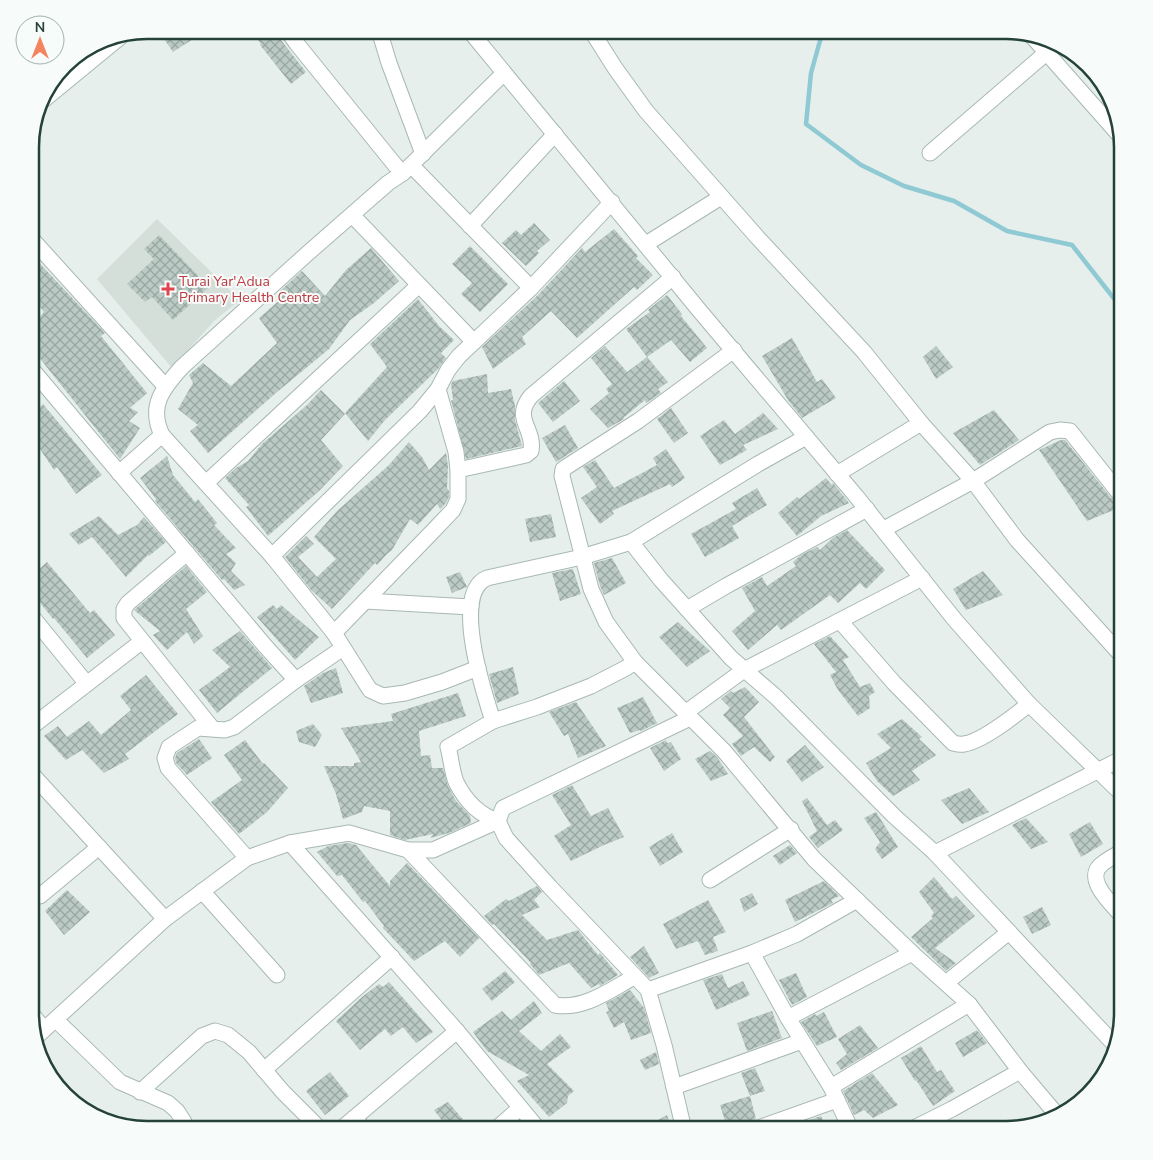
<svg xmlns="http://www.w3.org/2000/svg" width="1153" height="1160" font-family="'Nunito Sans',sans-serif">
	<style>
		.built { fill: #d4dfda }
		.lines { fill: none; stroke-linecap: round; stroke-linejoin: round }
		.stream { stroke: #8ec9d4; stroke-width: 4.5 }
		.building { fill: url(#building-cross-hatch) }
		.street-casing { stroke: #a8b8b2; stroke-width: 17 }
		.street { stroke: #fff; stroke-width: 15 }
		.health-dot { fill: #e0444e; stroke: #f7fbf9; stroke-width: 2 }
		.labels { text-anchor: middle; dominant-baseline: central; stroke-width: 4; stroke-linejoin: round; paint-order: stroke }
		.health-label { font-size: 14px; fill: #be3a42; stroke: #f7fbf9; text-anchor: start }
		.rim { fill: none; stroke: #24423a; stroke-width: 2.5 }
	</style>
	<defs>
		<pattern id="building-cross-hatch" width="8" height="8" patternUnits="userSpaceOnUse" patternTransform="scale(1.25)"><rect width="8" height="8" fill="#bbcac4"/><path d="M0 0l8 8M0 8l8-8" fill="none" stroke="#98a6a0"/></pattern>
	</defs>
	<rect width="100%" height="100%" fill="#e6efeb"/>
	<path class="built" d="M157,219L240,300L215,320L172,368L97,279Z"/>
	<g class="lines">
		<path class="stream" d="M823,30L811,73L806,124L861,165L904,186L954,201L1007,231L1072,245L1123,310"/>
	</g>
	<g class="building">
		<path d="M158,30H207L173,52Z"/>
		<path d="M250,30H273L306,72L291,84L260,45L261,44Z"/>
		<path d="M534,223L550,240L537,251L539,253L526,266L502,243L516,230L521,235Z"/>
		<path d="M614,229L638,256L636,258L653,275L637,290L634,287L577,338L551,311L522,337L526,344L493,369L482,347L538,295L582,248L585,252Z"/>
		<path d="M159,235L209,287L173,320L152,297L145,302L127,284L154,259L144,249Z"/>
		<path d="M470,246L508,284L480,312L461,294L472,283L452,264Z"/>
		<path d="M371,248L399,281L374,303L350,320L329,349L277,392L208,453L190,431L198,425L178,409L193,383L189,375L203,363L231,386L277,343L259,318L281,299L279,292L302,271L325,296L346,270Z"/>
		<path d="M30,253L105,333L101,336L147,393L130,408L138,412L129,421L140,428L120,459L30,346V329L44,312L30,296Z"/>
		<path d="M667,295L682,314L681,316L707,348L690,362L671,340L647,357L626,329L650,312L648,310Z"/>
		<path d="M418,299L439,326L454,340L441,353L446,358L438,369L385,420L368,441L345,413L387,367L370,344Z"/>
		<path d="M792,338L817,382L822,379L836,398L802,418L788,400L762,356Z"/>
		<path d="M605,346L627,372L647,357L668,382L658,389L661,393L646,403L645,400L623,418L624,419L608,428L590,409L609,393L606,389L612,384L591,358Z"/>
		<path d="M936,346L953,367L936,379L923,357Z"/>
		<path d="M487,374L488,393L511,389L515,406V420L522,446L466,459L451,400H453L451,384L453,381Z"/>
		<path d="M564,381L580,401L553,422L538,403Z"/>
		<path d="M321,390L345,414L321,440L343,466L320,490L268,536L246,507L249,505L225,478L236,468L248,461L262,444L307,405Z"/>
		<path d="M43,404L102,475L76,494L57,467L54,470L36,443L30,448V416Z"/>
		<path d="M671,408L688,433L674,443L657,419Z"/>
		<path d="M994,410L1019,440L980,465L953,433Z"/>
		<path d="M763,413L778,429L743,445L747,450L720,465L700,436L724,420L735,434Z"/>
		<path d="M565,425L578,448L556,462L542,438Z"/>
		<path d="M1061,440H1065L1116,504L1121,507L1087,521L1039,450Z"/>
		<path d="M409,442L422,457L429,470L446,453L448,466L447,488L449,491V497L446,503L440,509L437,504L418,525L410,519L392,550L387,554L377,565L375,563L332,609L311,590L285,557L306,536L314,544L298,557L317,577L336,559L314,537L337,511L389,465Z"/>
		<path d="M666,449L685,478L672,487L670,484L612,511L614,514L600,524L581,498L597,487L583,467L595,460L614,488L657,465L653,458Z"/>
		<path d="M167,456L173,475L195,502L198,499L217,523L214,525L236,548L226,554L236,563L231,571L245,585L234,590L224,579L222,580L155,501L156,499L140,478Z"/>
		<path d="M826,478L832,485L833,483L849,503L821,516L797,536L778,513L797,497L799,499Z"/>
		<path d="M757,488L767,505L732,526L739,538L705,557L691,534L736,509L732,503Z"/>
		<path d="M551,514L556,537L530,542L525,519Z"/>
		<path d="M99,516L118,535L137,525L144,517L166,542L149,556L148,555L126,577L92,537L79,545L69,534Z"/>
		<path d="M847,530L885,570L866,589L860,583L838,603L830,595L781,630L777,625L748,650L732,631L755,611L742,588L762,577L767,586L796,566L793,562L801,555L817,547L820,550L833,538Z"/>
		<path d="M612,558L626,583L604,595L600,586L594,563Z"/>
		<path d="M47,562L90,613L94,610L115,635L87,658L54,618L53,619L30,590V577Z"/>
		<path d="M186,566L207,592L186,609L203,636L194,644L187,632L167,650L153,635L160,631L134,610Z"/>
		<path d="M573,569L581,594L560,601L552,573Z"/>
		<path d="M983,571L1003,595L966,610L953,589Z"/>
		<path d="M460,572L467,587L452,593L446,577Z"/>
		<path d="M273,605L277,609L281,605L319,637L295,660L257,617Z"/>
		<path d="M678,622L710,651L687,667L659,637Z"/>
		<path d="M240,631L272,668L217,713L199,690L230,667L212,650Z"/>
		<path d="M830,636L849,657L843,660L860,687L870,683L875,692L869,696L870,708L858,716L838,690L830,675L836,672L814,644Z"/>
		<path d="M513,667L519,694L497,703L489,674Z"/>
		<path d="M336,668L343,693L311,703L304,686L323,673Z"/>
		<path d="M146,675L178,714L125,754L129,759L104,773L82,750L66,760L44,736L58,726L67,737L89,721L101,735L131,710L120,696Z"/>
		<path d="M745,687L759,702L744,717L775,757L770,762L754,747L741,756L732,744L743,736L723,715L730,708L721,699L731,691L733,693Z"/>
		<path d="M458,693L466,716L419,731L421,756L430,755L432,768H443L448,786L456,801L470,816L471,823L449,833L430,838L433,834L405,840L390,835V811L364,806L362,812L343,819L336,794L324,766H354V763L361,762L341,728L393,721L391,714Z"/>
		<path d="M643,697L657,723L641,731L640,730L630,733L617,708Z"/>
		<path d="M576,702L606,746L578,758L568,734L564,736L549,712Z"/>
		<path d="M902,719L922,737L919,739L936,755L912,771L920,780L893,796L877,781L866,763L891,748L877,734Z"/>
		<path d="M313,724L322,735L315,747L299,742L296,731Z"/>
		<path d="M199,739L212,758L187,775L176,763L175,758L177,753Z"/>
		<path d="M245,740L263,764L264,763L288,788L267,812L239,834L211,802L242,780L224,755Z"/>
		<path d="M666,740L667,743L671,742L681,759L664,771L650,748Z"/>
		<path d="M805,745L824,767L802,782L786,761Z"/>
		<path d="M710,751L717,757L728,774L711,781L695,759Z"/>
		<path d="M572,785L591,816L608,808L624,837L604,845L571,861L554,836L571,825L552,795Z"/>
		<path d="M969,788L989,812L962,824L941,800Z"/>
		<path d="M807,798L827,825L835,820L843,830L818,848L809,837L817,831L802,801Z"/>
		<path d="M876,812L898,847L882,859L875,849L880,842L864,818Z"/>
		<path d="M1026,818L1048,842L1031,849L1012,825Z"/>
		<path d="M1090,822L1103,844L1081,857L1069,834Z"/>
		<path d="M672,833L683,852L660,866L649,847Z"/>
		<path d="M348,843L356,845L390,886V881L407,863L479,938L460,957L445,941L414,961L383,928L384,926L365,901L363,902L342,875L337,876L317,852L328,846Z"/>
		<path d="M790,845L797,853L780,865L773,856Z"/>
		<path d="M934,877L952,899L956,896L975,916L935,948L956,963L946,971L911,937L933,918L931,916L934,913L919,892Z"/>
		<path d="M824,881L839,896L831,900L833,903L795,922L785,900Z"/>
		<path d="M537,886L542,892L534,900L540,907L522,915L547,940L578,930L598,955L600,953L604,958L618,975L600,986L599,984L591,988L569,963L539,975L530,964L531,963L494,924L492,925L484,916L506,899L509,901Z"/>
		<path d="M67,890L90,912L64,935L45,911Z"/>
		<path d="M752,893L758,904L744,912L740,899Z"/>
		<path d="M708,900L726,932L713,937L718,951L705,955L698,941L676,949L663,924Z"/>
		<path d="M1042,907L1051,925L1032,934L1023,917Z"/>
		<path d="M644,946L659,973L649,978L630,957Z"/>
		<path d="M505,971L515,982L492,1001L482,989Z"/>
		<path d="M796,973L807,997L792,1005L779,980Z"/>
		<path d="M722,974L728,988L743,981L750,995L716,1010L703,980Z"/>
		<path d="M389,982L433,1032L416,1043L403,1027L391,1036L385,1029L360,1050L336,1021L362,997L379,984L383,987Z"/>
		<path d="M630,990L644,1008L651,1033L631,1040L624,1022L614,1028L606,1012L609,1011L606,1003Z"/>
		<path d="M534,1001L542,1013L519,1031L541,1051L560,1034L571,1047L547,1064L574,1091L568,1096L567,1103L549,1117L517,1081L529,1075L487,1051L473,1032L502,1011L511,1020Z"/>
		<path d="M772,1011L782,1038L747,1051L737,1023Z"/>
		<path d="M824,1012L837,1037L817,1046L801,1022L815,1014L816,1016Z"/>
		<path d="M860,1025L878,1048L841,1070L836,1063L847,1054L838,1039Z"/>
		<path d="M977,1030L987,1043L963,1057L955,1043Z"/>
		<path d="M921,1046L937,1072L941,1070L955,1091L933,1106L916,1080L915,1081L901,1058Z"/>
		<path d="M656,1052L659,1064L645,1070L640,1060Z"/>
		<path d="M755,1068L765,1091L750,1096L741,1073Z"/>
		<path d="M330,1072L349,1096L325,1115L306,1091Z"/>
		<path d="M872,1073L898,1105L873,1118L864,1110L854,1115L843,1091Z"/>
		<path d="M750,1096L756,1119L746,1124L744,1130H728L720,1105Z"/>
		<path d="M448,1102L472,1130H449L434,1110Z"/>
		<path d="M667,1115L672,1130H641Z"/>
		<path d="M821,1116L827,1130H781Z"/>
	</g>
	<g class="lines">
		<defs>
			<g id="street">
				<path d="M287,30L297,44L395,165L403,173"/>
				<path d="M379,30L389,63L423,154"/>
				<path d="M469,30L699,310L856,496L955,620L1029,704"/>
				<path d="M591,30L615,68L646,111L758,238L864,352L921,423L973,481L1017,540L1123,657"/>
				<path d="M1031,35L1122,138"/>
				<path d="M40,103L124,34"/>
				<path d="M930,153L1046,53"/>
				<path d="M411,165L531,288"/>
				<path d="M353,216L474,342"/>
				<path d="M470,226L555,134"/>
				<path d="M30,237L165,386"/>
				<path d="M646,244L721,197"/>
				<path d="M734,350L638,421L563,469L562,476L591,589L606,622L635,662L724,751L814,859L912,953L969,1004L1020,1071L1058,1116"/>
				<path d="M30,367L266,647L296,680"/>
				<path d="M458,470L526,455L531,451C535,428 512,419 531,396L673,277"/>
				<path d="M119,473L162,435"/>
				<path d="M837,474L921,423"/>
				<path d="M206,483L419,285"/>
				<path d="M884,529L973,481L1050,432L1060,430L1070,431L1123,498"/>
				<path d="M631,542L661,580L731,658L776,697L894,816L935,853L1116,1046"/>
				<path d="M187,553L128,603L124,609V618L212,728"/>
				<path d="M272,556L420,411L438,389L448,370L459,356L531,288L612,202"/>
				<path d="M365,601L471,607"/>
				<path d="M687,609L726,586L867,509"/>
				<path d="M30,614L87,684"/>
				<path d="M840,621L894,683L953,743C957,744 960,745 964,744C983,741 1014,716 1029,704L1123,795"/>
				<path d="M334,633L434,530L453,510L458,499V470L456,452L438,389"/>
				<path d="M478,668L442,682L405,693L383,696L370,690L334,633L272,556L162,435C148,406 163,388 182,367L308,253L388,183L403,173L503,74"/>
				<path d="M685,713L744,670L922,578"/>
				<path d="M493,721C484,693 451,593 487,578L582,557L631,542L758,464L806,437"/>
				<path d="M30,728L141,642"/>
				<path d="M30,772L165,919"/>
				<path d="M498,821C479,815 465,800 456,782C452,772 451,758 448,747L493,721L537,707L591,686L626,668L635,662"/>
				<path d="M290,843L457,1031L539,1130"/>
				<path d="M408,850L555,1005C584,1010 610,990 634,977"/>
				<path d="M1123,851C1116,855 1108,859 1102,864C1083,879 1112,904 1123,917"/>
				<path d="M935,853L1123,758"/>
				<path d="M247,858L168,768L165,758L169,747L198,728L225,730L234,727L296,680L343,648"/>
				<path d="M710,880L791,829"/>
				<path d="M202,891L277,975"/>
				<path d="M30,898L40,896L99,847"/>
				<path d="M752,953L788,1018L831,1087L851,1130"/>
				<path d="M946,983L1009,932"/>
				<path d="M648,990L752,953L797,934L857,900"/>
				<path d="M30,1012L44,1029"/>
				<path d="M788,1018L912,953"/>
				<path d="M56,1020L120,1082L168,1103L177,1111L184,1122L183,1130"/>
				<path d="M35,1038L165,919L247,858L290,843L349,833L408,850H433L498,821"/>
				<path d="M264,1070L392,957"/>
				<path d="M674,1087L802,1041"/>
				<path d="M831,1087L969,1004"/>
				<path d="M140,1092L202,1036L215,1031L228,1035L249,1052L283,1092L321,1130"/>
				<path d="M354,1118L365,1130"/>
				<path d="M340,1130L457,1031"/>
				<path d="M495,1130L520,1108"/>
				<path d="M684,1130L664,1045L648,990L550,887L506,838L498,821L503,808L690,718"/>
				<path d="M753,1130L837,1100"/>
				<path d="M910,1130L952,1109L1020,1071"/>
			</g>
		</defs>
		<use href="#street" class="street-casing"/>
		<use href="#street" class="street"/>
	</g>
	<path class="health-dot" d="M165.5 281.5h5v5h5v5h-5v5h-5v-5h-5v-5h5z"/>
	<g class="labels">
		<g class="health-label">
			<text x="179" y="281">Turai Yar'Adua<tspan x="179" dy="16">Primary Health Centre</tspan></text>
		</g>
	</g>
	<path d="M0 0H1153V1160H0ZM147 39H1006A108 108 0 0 1 1114 147V1013A108 108 0 0 1 1006 1121H147A108 108 0 0 1 39 1013V147A108 108 0 0 1 147 39Z" fill="#f7fbf9" fill-rule="evenodd"/>
	<path class="rim" d="M147 39H1006A108 108 0 0 1 1114 147V1013A108 108 0 0 1 1006 1121H147A108 108 0 0 1 39 1013V147A108 108 0 0 1 147 39Z"/>
	<g transform="translate(40 40)"><circle r="24" fill="#f7fbf9" stroke="#a3b1ad"/>
	<path d="M0-4L9 19L0 12L-9 19Z" fill="#f4845f"/>
	<text y="-8" font-size="14" font-weight="bold" text-anchor="middle" fill="#24423a">N</text>
	</g>
</svg>
